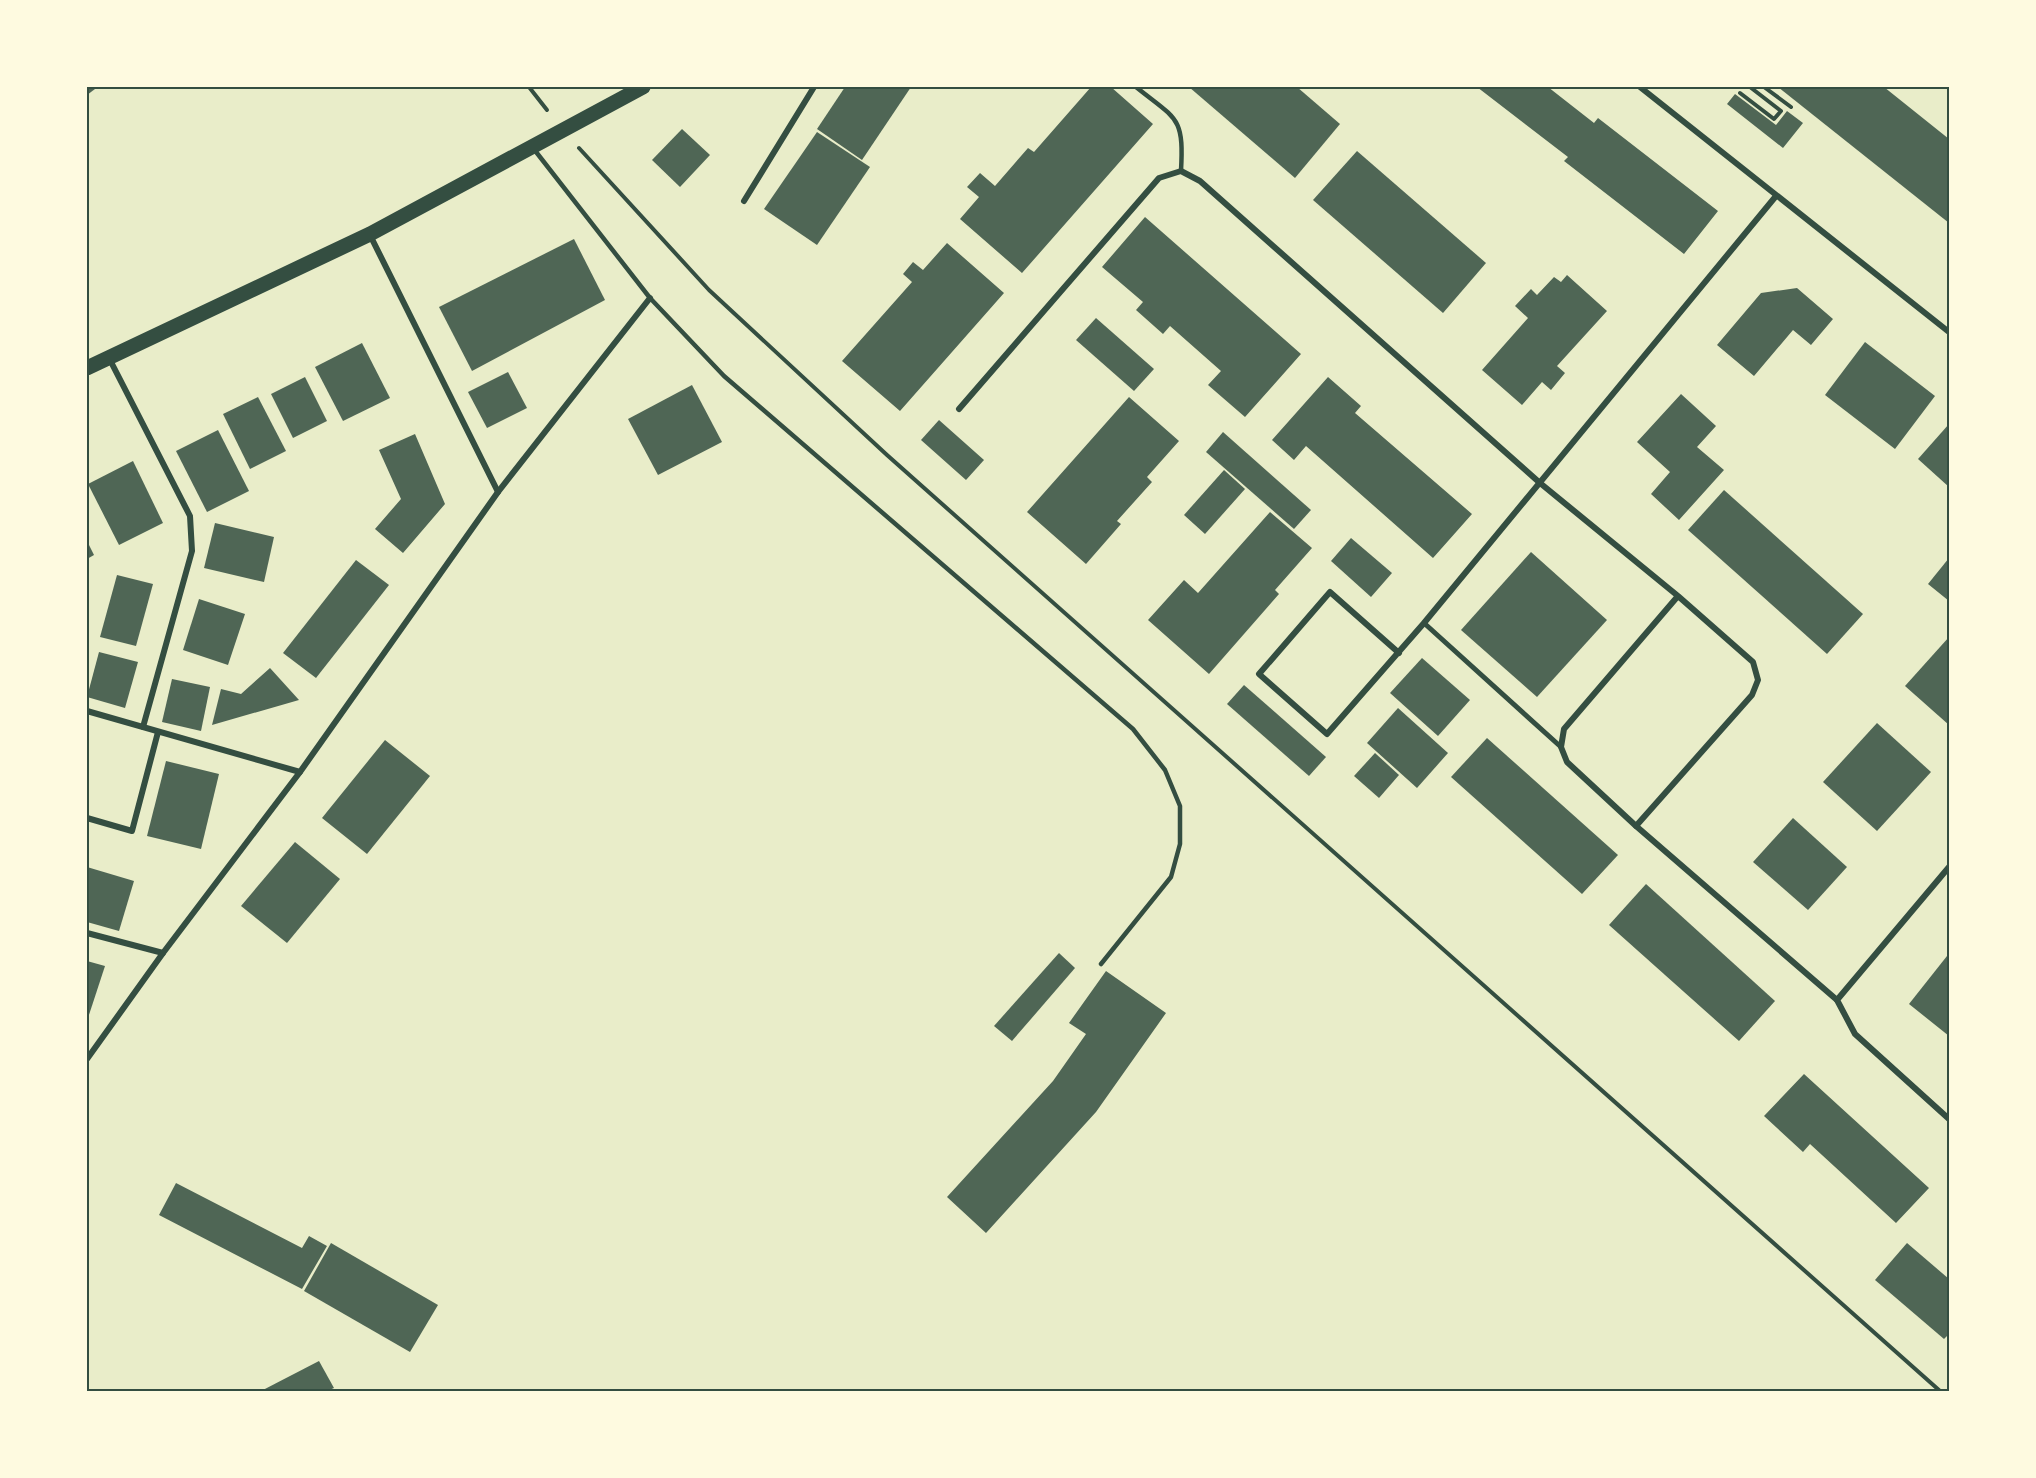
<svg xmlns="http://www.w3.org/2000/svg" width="2036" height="1478" font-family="'Work Sans',sans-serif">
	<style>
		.building { fill: #4f6655 }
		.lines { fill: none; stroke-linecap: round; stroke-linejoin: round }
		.path { stroke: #344e41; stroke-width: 4 }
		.service { stroke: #344e41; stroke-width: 4.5 }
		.pedestrian { stroke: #344e41; stroke-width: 5 }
		.minor { stroke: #344e41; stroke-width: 6 }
		.primary { stroke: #344e41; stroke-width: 15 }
		.neatline { fill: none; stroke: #344e41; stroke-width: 2 }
	</style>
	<rect width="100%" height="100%" fill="#e9edc9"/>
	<g class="building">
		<path d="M87,87H94L95,89L87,95Z"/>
		<path d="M845,87H911L862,160L817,129Z"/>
		<path d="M1091,87H1111L1153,124L1022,273L960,219L979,197L967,187L980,173L995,186L1028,148L1034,152Z"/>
		<path d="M1189,87H1297L1340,124L1295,178Z"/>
		<path d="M1477,87H1548L1594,123L1598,118L1718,211L1684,254L1564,161L1568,157Z"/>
		<path d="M1778,87H1884L1949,139V223Z"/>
		<path d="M1735,94L1776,125L1787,111L1803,123L1783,148L1727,104Z"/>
		<path d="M682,129L710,155L680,187L652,160Z"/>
		<path d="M817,132L870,167L817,245L764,209Z"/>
		<path d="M1357,151L1486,263L1443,313L1313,200Z"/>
		<path d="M1145,217L1301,354L1245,417L1208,385L1221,371L1170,326L1163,334L1136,310L1143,302L1102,267Z"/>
		<path d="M574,239L605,300L472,371L439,307Z"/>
		<path d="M947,243L1004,293L900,411L842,361L912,282L903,274L913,262L923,270Z"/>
		<path d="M1567,275L1607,311L1557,366L1565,373L1551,390L1542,382L1522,405L1482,370L1528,318L1515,306L1531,289L1537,295L1554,277L1561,282Z"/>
		<path d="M1797,288L1833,319L1811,345L1793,330L1754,376L1717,345L1761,293Z"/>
		<path d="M1096,318L1154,369L1134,391L1076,340Z"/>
		<path d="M1865,342L1935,396L1895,449L1825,395Z"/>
		<path d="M362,343L390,398L343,421L315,367Z"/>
		<path d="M508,372L527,408L487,428L468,392Z"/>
		<path d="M305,377L327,421L293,438L271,394Z"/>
		<path d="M1328,377L1361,406L1355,413L1472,514L1433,558L1306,446L1294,460L1272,440Z"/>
		<path d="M692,385L722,442L658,475L628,419Z"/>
		<path d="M1681,394L1716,426L1697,447L1724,470L1679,520L1651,494L1670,472L1637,442Z"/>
		<path d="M258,397L286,451L250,469L223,414Z"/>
		<path d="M1129,397L1179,441L1147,477L1152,482L1117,521L1121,524L1086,564L1027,512Z"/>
		<path d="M939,420L984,460L966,480L921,440Z"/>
		<path d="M1949,424V487L1918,459Z"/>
		<path d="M218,430L249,491L207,512L176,451Z"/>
		<path d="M1223,432L1311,510L1294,529L1206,452Z"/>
		<path d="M415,434L445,504L403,553L375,529L401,499L379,450Z"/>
		<path d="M133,461L163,523L119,545L88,484Z"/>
		<path d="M1224,470L1245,489L1205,534L1184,515Z"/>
		<path d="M1724,490L1863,614L1827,654L1688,530Z"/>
		<path d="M1270,512L1312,548L1275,590L1279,594L1209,674L1148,620L1184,580L1198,593Z"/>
		<path d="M215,523L274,537L264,582L204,568Z"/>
		<path d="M1351,538L1392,573L1371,597L1331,561Z"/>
		<path d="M87,541L94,555L87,559Z"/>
		<path d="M1531,552L1607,620L1537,697L1461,630Z"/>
		<path d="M1949,558V601L1928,584Z"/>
		<path d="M356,560L389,585L316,678L283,653Z"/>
		<path d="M117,575L153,584L136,646L100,637Z"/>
		<path d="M199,599L245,614L228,665L183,650Z"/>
		<path d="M1949,637V725L1905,686Z"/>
		<path d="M99,652L138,662L125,708L87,697Z"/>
		<path d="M1422,658L1470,700L1438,736L1390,693Z"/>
		<path d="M270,668L299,700L212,725L221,689L241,694Z"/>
		<path d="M172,679L210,687L201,731L162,722Z"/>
		<path d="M1244,685L1326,757L1309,776L1227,704Z"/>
		<path d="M1398,708L1448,753L1417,788L1367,743Z"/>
		<path d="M1877,723L1931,772L1877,831L1823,782Z"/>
		<path d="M1487,738L1618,855L1582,894L1451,777Z"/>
		<path d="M385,740L430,776L367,854L322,818Z"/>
		<path d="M1375,753L1399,775L1379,798L1354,776Z"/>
		<path d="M166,761L219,774L201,849L147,836Z"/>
		<path d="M1793,818L1847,867L1808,910L1753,862Z"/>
		<path d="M295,842L340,879L287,943L241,906Z"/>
		<path d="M87,867L134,881L119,931L87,922Z"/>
		<path d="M1646,884L1775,1001L1739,1041L1609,925Z"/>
		<path d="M1059,953L1075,968L1012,1041L994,1026Z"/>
		<path d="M1947,956L1949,957V1036L1909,1004Z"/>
		<path d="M87,961L105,966L87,1021Z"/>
		<path d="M1106,971L1166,1013L1096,1112L986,1233L947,1197L1053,1081L1086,1034L1069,1023Z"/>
		<path d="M1804,1074L1929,1188L1896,1223L1810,1144L1803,1152L1764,1116Z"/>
		<path d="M176,1183L302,1248L309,1236L327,1246L302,1289L159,1215Z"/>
		<path d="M331,1243L438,1305L410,1352L304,1291Z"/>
		<path d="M1907,1243L1949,1279V1334L1944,1339L1875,1280Z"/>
		<path d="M319,1361L334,1388L327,1391H261Z"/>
	</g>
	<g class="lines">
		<g class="path">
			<path d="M529,87L547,110"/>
			<path d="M1764,87L1791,107"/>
			<path d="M1740,93L1774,119L1781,111L1750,87"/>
			<path d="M579,148L709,290L887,455L1940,1391"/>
		</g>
		<g class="service">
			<path d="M1136,87C1177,120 1184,116 1181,171"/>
			<path d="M533,148L650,298L724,376L1133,729L1165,770L1180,806V844L1171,877L1101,964"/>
		</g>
		<path class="pedestrian" d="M1424,623L1561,747"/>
		<g class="minor">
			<path d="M1640,87L1949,332"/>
			<path d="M744,201L814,87"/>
			<path d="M370,235L498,492"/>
			<path d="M109,358L190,516L192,551L143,727"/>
			<path d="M959,409L1159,178L1181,171L1200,181L1540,483L1678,596L1753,662L1758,680L1752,695L1636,826L1567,762L1561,747L1564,729L1678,596"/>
			<path d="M1399,653L1330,592L1259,674L1327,734L1424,623L1776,196"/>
			<path d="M87,711L300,772"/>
			<path d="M87,818L132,831L158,732"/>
			<path d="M1636,826L1837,1000"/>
			<path d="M1949,867L1837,1000L1855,1034L1949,1119"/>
			<path d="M87,933L163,953"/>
			<path d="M87,1059L163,953L300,772L498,492L650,298"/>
		</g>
		<path class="primary" d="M87,368L370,234L643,87"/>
	</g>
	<rect width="2036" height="1478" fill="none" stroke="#fefae0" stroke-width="177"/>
	<rect x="88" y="88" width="1860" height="1302" class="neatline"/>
</svg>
